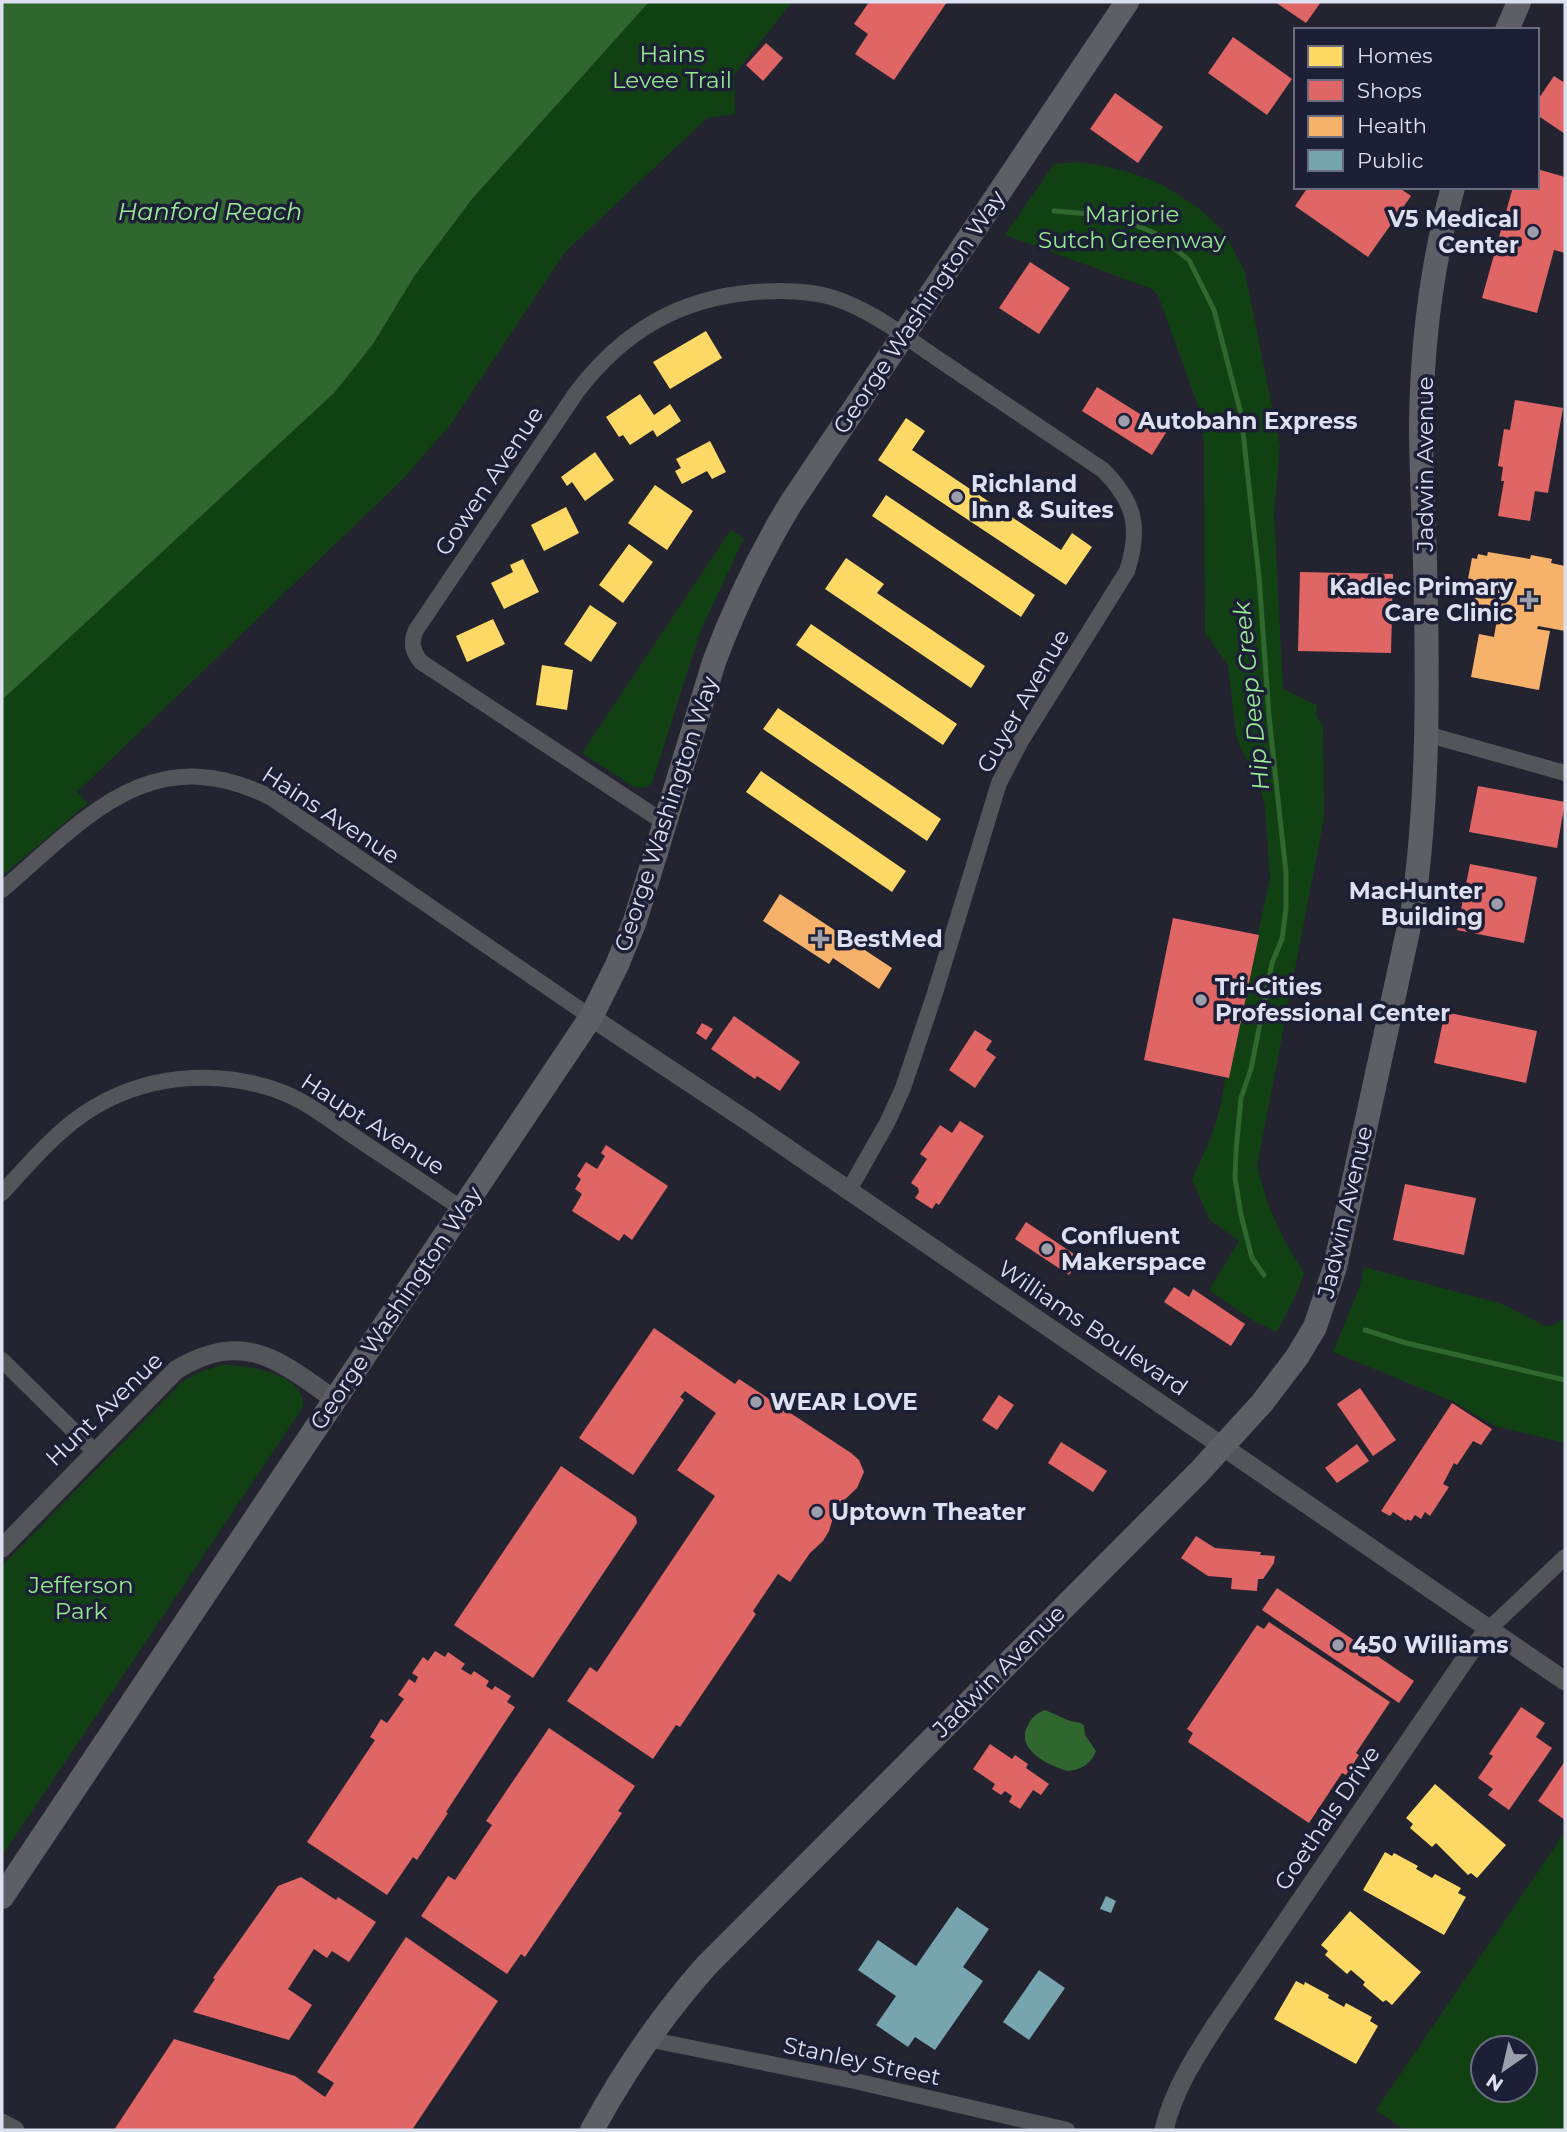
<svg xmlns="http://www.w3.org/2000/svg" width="1567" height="2132" font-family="Montserrat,sans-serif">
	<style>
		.green { fill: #114113; fill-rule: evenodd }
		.water { fill: #30672f }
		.homes { fill: #ffd966 }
		.shops { fill: #e06666 }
		.health { fill: #f6b26b }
		.public { fill: #76a5af }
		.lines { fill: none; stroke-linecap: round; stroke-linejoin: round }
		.stream { stroke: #30672f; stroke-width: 5 }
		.minor { stroke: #54555b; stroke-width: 16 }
		.tertiary { stroke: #54555b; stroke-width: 19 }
		.primary { stroke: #5e5f66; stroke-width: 24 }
		.poi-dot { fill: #9c9eac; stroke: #1d1f36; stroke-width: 2.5 }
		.labels { text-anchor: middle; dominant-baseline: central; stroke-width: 7; stroke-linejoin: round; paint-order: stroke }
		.park-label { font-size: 23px; fill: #93e78f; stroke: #1d1f36 }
		.poi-label { font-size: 23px; font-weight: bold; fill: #dde0ef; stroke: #1d1f36; text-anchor: start }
		.street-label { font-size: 23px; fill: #dde0ef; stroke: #1d1f36 }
		.water-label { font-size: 24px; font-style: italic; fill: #98ec94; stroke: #1d1f36 }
	</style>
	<rect width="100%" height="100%" fill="#232430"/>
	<g class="green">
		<path d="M649,2H792L734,75L735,114L707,118L565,252L450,425L403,479L77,792L88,803L2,876V700L277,445L373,344L415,275L472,199Z"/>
		<path d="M1076,162L1100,165L1132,173L1161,184L1199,208L1224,232L1245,272L1280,446L1274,512L1283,689L1317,705L1316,716L1323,726L1324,818L1257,1166C1268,1211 1280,1234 1304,1273L1298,1290L1277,1332L1252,1320L1209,1290L1239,1241L1209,1219L1192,1179C1208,1147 1221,1116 1225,1080L1270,879L1265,807L1255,769L1244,755L1236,735L1228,665L1205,633L1204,444L1200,411L1158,295L1152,289L1005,235L1054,164Z"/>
		<path d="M731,530L744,538L700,632L652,783L645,788L634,787L582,753Z"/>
		<path d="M1364,1267L1502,1304L1545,1326H1553L1565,1317V1443L1495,1426L1452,1401L1333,1352L1360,1286Z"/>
		<path d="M222,1365C247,1365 306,1373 303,1407L2,1856V1566L182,1382L200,1372Z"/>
		<path d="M1565,1832V2130H1405L1376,2110ZM1525,2048V2090H1483V2048Z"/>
	</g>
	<g class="water">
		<path d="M2,2H649L472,199L415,275L373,344L334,393L2,700Z"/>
		<path d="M1045,1710L1070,1721L1081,1723L1084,1726L1085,1735L1096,1751C1092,1763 1081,1770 1068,1771C1049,1766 1014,1749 1028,1725C1032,1717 1037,1713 1045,1710Z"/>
	</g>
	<g class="homes">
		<path d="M706,331L722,358L670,389L653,362Z"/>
		<path d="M640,394L654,415L670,404L681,421L657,437L653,430L630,445L623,435L619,437L606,417Z"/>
		<path d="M906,418L925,431L912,450L1061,550L1072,533L1092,547L1066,585L878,460Z"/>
		<path d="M710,441L726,472L712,479L707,471L682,484L675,471L681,468L676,459Z"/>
		<path d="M595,452L614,480L585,501L572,482L567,486L561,477Z"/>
		<path d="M655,485L693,511L667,550L628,523Z"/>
		<path d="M886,495L1035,595L1021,617L872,516Z"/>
		<path d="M566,507L579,533L544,551L531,525Z"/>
		<path d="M629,544L653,562L623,603L599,585Z"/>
		<path d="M846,558L884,584L877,593L985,666L971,688L825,589Z"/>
		<path d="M523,559L539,592L504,609L491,583L513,572L510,565Z"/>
		<path d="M590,605L617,623L591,662L564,644Z"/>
		<path d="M493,619L505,644L467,662L456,636Z"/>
		<path d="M811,624L957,724L943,745L796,645Z"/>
		<path d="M542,665L573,670L567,710L536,705Z"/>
		<path d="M778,708L941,819L927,841L763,729Z"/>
		<path d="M761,771L906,871L892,892L746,792Z"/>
		<path d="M1435,1784L1506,1845L1477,1878L1471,1873L1468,1875L1436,1843L1432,1847L1410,1828L1413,1824L1406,1818Z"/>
		<path d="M1385,1852L1392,1856L1394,1853L1418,1866L1416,1869L1432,1878L1435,1874L1461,1888L1458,1893L1466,1897L1444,1935L1363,1890Z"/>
		<path d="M1350,1911L1421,1972L1392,2005L1386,2000L1383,2002L1363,1985L1365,1982L1351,1970L1347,1974L1325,1955L1328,1951L1321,1945Z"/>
		<path d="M1296,1981L1304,1985L1305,1982L1329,1995L1328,1998L1344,2007L1346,2003L1372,2017L1370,2021L1378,2026L1356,2064L1274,2019Z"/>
	</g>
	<g class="shops">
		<path d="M869,2H947L894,80L855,54L868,34L854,24Z"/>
		<path d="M1275,2H1321L1306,23Z"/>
		<path d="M1233,37L1292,79L1267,115L1208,73Z"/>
		<path d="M766,43L783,58L763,81L746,65Z"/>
		<path d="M1554,76L1565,83V134L1537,115V101Z"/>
		<path d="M1115,93L1163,127L1138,163L1090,129Z"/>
		<path d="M1537,169L1565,177V253L1554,250L1537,313L1482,298L1513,187H1537Z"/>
		<path d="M1308,187H1398L1411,196L1368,257L1295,206Z"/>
		<path d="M1030,262L1070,288L1039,334L999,308Z"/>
		<path d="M1097,387L1167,431L1152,455L1082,411Z"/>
		<path d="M1515,400L1563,408L1548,493L1535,491L1530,521L1498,516L1504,481H1501L1503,467L1498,466L1504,429L1510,430Z"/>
		<path d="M1300,572L1393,574L1391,653L1298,651Z"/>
		<path d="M1478,786L1565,802L1557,848L1469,832Z"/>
		<path d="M1470,864L1537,877L1524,943L1457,930Z"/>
		<path d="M1173,918L1259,935L1229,1078L1144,1060Z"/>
		<path d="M1445,1012L1537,1031L1526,1083L1434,1063Z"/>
		<path d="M734,1016L800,1062L780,1091L757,1076L755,1079L711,1049Z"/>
		<path d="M702,1023L713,1029L706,1040L696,1033Z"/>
		<path d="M975,1030L992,1041L986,1050L996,1057L975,1088L949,1070Z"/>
		<path d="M960,1121L984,1136L939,1205L936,1203L932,1209L915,1198L919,1192L918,1188L911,1183L927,1159L920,1154L940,1125L952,1133Z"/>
		<path d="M606,1145L668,1186L632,1240L624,1234L619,1241L572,1211L582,1194L575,1189L581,1179L577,1176L586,1162L597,1169L605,1156L601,1153Z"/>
		<path d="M1405,1184L1476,1198L1464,1255L1393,1240Z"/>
		<path d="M1026,1222L1080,1258L1069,1275L1015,1239Z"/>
		<path d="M1174,1287L1189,1297L1193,1289L1245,1324L1231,1346L1164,1302Z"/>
		<path d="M654,1328L735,1384L739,1379L851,1453L859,1460L864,1472L857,1488L836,1508L829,1531L823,1541L810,1553L790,1582L778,1574L753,1611L756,1614L680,1727L676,1725L653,1759L567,1701L590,1667L597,1672L715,1496L677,1470L716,1413L685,1391L680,1397L684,1400L633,1475L579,1438Z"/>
		<path d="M1360,1388L1396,1440L1373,1456L1337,1404Z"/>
		<path d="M999,1395L1014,1405L997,1430L982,1420Z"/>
		<path d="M1452,1403L1492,1429L1481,1445L1473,1441L1457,1465L1454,1463L1443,1484L1449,1487L1430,1516L1425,1512L1421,1519L1415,1515L1411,1521L1407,1519L1406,1521L1393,1512L1390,1516L1381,1511Z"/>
		<path d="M1061,1442L1107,1471L1093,1492L1048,1463Z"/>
		<path d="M1357,1444L1369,1461L1337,1483L1325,1468Z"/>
		<path d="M561,1466L636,1517L637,1523L533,1678L454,1625Z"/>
		<path d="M1196,1536L1215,1548L1261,1552L1260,1555L1275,1556L1274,1563L1263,1579H1258L1257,1591L1231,1589L1232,1578L1208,1576L1181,1558Z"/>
		<path d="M1277,1588L1414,1681L1399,1703L1262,1610Z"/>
		<path d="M1269,1622L1390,1702L1356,1753L1359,1755L1346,1775L1342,1773L1309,1823L1188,1742L1193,1733L1187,1729L1257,1625L1264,1629Z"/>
		<path d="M435,1651L445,1657L448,1652L465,1664L461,1669L471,1675L474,1671L489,1681L486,1686L492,1690L495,1686L511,1696L507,1702L515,1707L446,1812L448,1813L417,1860L413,1857L387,1895L307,1842L375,1740L370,1737L381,1719L387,1723L404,1699L398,1695L409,1679L415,1683L418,1677L412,1673L423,1657L428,1661Z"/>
		<path d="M1521,1707L1545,1723L1536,1737L1552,1748L1509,1810L1488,1795L1493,1789L1478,1778L1493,1756L1489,1754Z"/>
		<path d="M549,1728L635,1786L618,1811L622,1813L525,1957L521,1954L507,1974L421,1916L448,1876L455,1880L492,1825L486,1821Z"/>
		<path d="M990,1744L1012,1759L1015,1755L1028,1764L1026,1768L1049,1784L1041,1795L1033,1790L1020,1809L1009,1802L1012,1796L1005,1791L1001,1795L992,1789L995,1784L973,1769Z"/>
		<path d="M1565,1761V1820L1538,1801Z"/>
		<path d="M301,1877L336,1900L338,1897L376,1922L349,1962L332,1951L327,1958L314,1949L288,1989L312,2005L289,2040L193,2012L215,1979L213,1978L278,1886Z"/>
		<path d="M406,1937L498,2001L412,2130H114L174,2039L295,2076L325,2097L334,2083L317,2072Z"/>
	</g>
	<g class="health">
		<path d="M1488,552L1530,559L1531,555L1552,559L1551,563L1565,566V631L1538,626L1537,629L1550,631L1539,690L1471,677L1479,634L1494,637L1497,619L1471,615L1475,595L1470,594L1472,580L1468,579L1472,558L1477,559L1478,554L1487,556Z"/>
		<path d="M780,894L892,968L879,989L833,958L829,964L763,921Z"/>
	</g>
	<g class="public">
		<path d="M1106,1896L1116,1901L1111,1913L1100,1909Z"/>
		<path d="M957,1907L989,1929L963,1967L983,1981L935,2050L915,2037L908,2047L876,2025L896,1996L858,1970L878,1940L916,1966Z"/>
		<path d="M1039,1970L1065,1988L1029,2040L1003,2022Z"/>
	</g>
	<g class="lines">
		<g class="stream">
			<path d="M1054,211L1104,215L1130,223L1155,233L1189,260L1214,310L1241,414L1259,577L1269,716L1286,873V909L1282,939L1272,963L1251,1069L1241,1098L1236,1151L1235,1178L1241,1215L1252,1258L1264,1275"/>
			<path d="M1365,1330L1406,1343L1565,1380"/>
		</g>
		<g class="minor">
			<path d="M1426,734L1565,773"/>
			<path d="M665,823L421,662C413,652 410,643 416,630L576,393C622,332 679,298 755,292C782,290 809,290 834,298C874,311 909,340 944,363C997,399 1050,434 1103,470C1135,502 1141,528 1127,571L1021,741L999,783L934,996L903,1088L887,1123L849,1190"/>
			<path d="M2,890C86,818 151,738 270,797L591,1017"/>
			<path d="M2,1193C27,1166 52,1136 82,1115C141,1074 218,1067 284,1093C309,1103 331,1121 352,1135C389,1160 426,1184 462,1209"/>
			<path d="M2,1360L94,1451"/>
			<path d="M1488,1630L1565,1557"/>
			<path d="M647,2039L855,2081L1067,2130"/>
		</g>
		<g class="tertiary">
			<path d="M591,1017L749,1122L1565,1681"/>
			<path d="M2,1548L176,1370C244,1329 278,1360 334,1399"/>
			<path d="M2,2123L15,2130"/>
			<path d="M1164,2130C1173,2091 1195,2057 1217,2023L1470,1652L1488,1630"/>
		</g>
		<g class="primary">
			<path d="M1507,30L1519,2"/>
			<path d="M2,1897L591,1017L617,965L635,921L714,662C735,606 760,554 791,503L1127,2"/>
			<path d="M592,2130C624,2071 661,2017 706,1966L1199,1472L1262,1403L1297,1357L1315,1327L1335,1267L1413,908C1429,794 1428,678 1425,563C1424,516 1421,470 1421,424C1422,346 1432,263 1453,187"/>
		</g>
	</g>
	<g class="poi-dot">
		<circle cx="1533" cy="232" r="7"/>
		<circle cx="1124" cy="421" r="7"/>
		<circle cx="957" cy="497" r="7"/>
		<path d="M1525.5 589.5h7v7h7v7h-7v7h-7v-7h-7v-7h7z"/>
		<circle cx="1497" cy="904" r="7"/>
		<path d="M816.5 928.5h7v7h7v7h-7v7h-7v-7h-7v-7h7z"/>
		<circle cx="1201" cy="1000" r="7"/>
		<circle cx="1047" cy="1249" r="7"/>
		<circle cx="756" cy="1402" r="7"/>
		<circle cx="817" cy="1512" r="7"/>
		<circle cx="1338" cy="1645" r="7"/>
	</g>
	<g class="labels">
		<g class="park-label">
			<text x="672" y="54">Hains<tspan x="672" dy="26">Levee Trail</tspan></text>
			<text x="1132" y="214">Marjorie<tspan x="1132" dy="26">Sutch Greenway</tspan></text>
			<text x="81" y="1585">Jefferson<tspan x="81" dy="26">Park</tspan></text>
		</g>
		<g class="poi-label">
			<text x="1519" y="219" text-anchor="end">V5 Medical<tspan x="1519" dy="26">Center</tspan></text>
			<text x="1138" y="421">Autobahn Express</text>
			<text x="971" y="484">Richland<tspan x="971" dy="26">Inn &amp; Suites</tspan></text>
			<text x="1513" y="587" text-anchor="end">Kadlec Primary<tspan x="1513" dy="26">Care Clinic</tspan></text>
			<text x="1483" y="891" text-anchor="end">MacHunter<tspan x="1483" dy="26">Building</tspan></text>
			<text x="836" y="939">BestMed</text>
			<text x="1215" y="987">Tri-Cities<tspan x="1215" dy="26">Professional Center</tspan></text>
			<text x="1061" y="1236">Confluent<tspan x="1061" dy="26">Makerspace</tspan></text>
			<text x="770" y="1402">WEAR LOVE</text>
			<text x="831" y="1512">Uptown Theater</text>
			<text x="1352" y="1645">450 Williams</text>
		</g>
		<g class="street-label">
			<text transform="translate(919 312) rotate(-56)">George Washington Way</text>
			<text transform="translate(1425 464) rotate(-90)">Jadwin Avenue</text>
			<text transform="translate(489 481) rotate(-56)">Gowen Avenue</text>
			<text transform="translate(1023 701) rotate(-60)">Guyer Avenue</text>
			<text transform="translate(666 814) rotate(-72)">George Washington Way</text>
			<text transform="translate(331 815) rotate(33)">Hains Avenue</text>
			<text transform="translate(373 1124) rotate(33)">Haupt Avenue</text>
			<text transform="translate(1345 1212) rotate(-77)">Jadwin Avenue</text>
			<text transform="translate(396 1308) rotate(-56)">George Washington Way</text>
			<text transform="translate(1093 1328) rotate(34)">Williams Boulevard</text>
			<text transform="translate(104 1409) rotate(-44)">Hunt Avenue</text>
			<text transform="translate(999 1671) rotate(-45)">Jadwin Avenue</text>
			<text transform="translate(1327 1818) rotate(-56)">Goethals Drive</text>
			<text transform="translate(862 2061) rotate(12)">Stanley Street</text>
		</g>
		<g class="water-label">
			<text x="210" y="211">Hanford Reach</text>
			<text transform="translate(1251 696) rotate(-96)">Hip Deep Creek</text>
		</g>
	</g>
	<rect width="1567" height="2132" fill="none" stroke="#dde0ef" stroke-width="7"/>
	<rect x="1294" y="28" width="245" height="161" fill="#1d1f36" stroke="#6a6c80" stroke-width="2"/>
	<rect x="1308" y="46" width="35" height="21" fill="#ffd966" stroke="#6a6c80" stroke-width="2"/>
	<text x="1357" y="63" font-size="21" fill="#dde0ef">Homes</text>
	<rect x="1308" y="80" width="35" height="21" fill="#e06666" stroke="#6a6c80" stroke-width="2"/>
	<text x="1357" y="98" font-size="21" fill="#dde0ef">Shops</text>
	<rect x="1308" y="116" width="35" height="21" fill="#f6b26b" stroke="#6a6c80" stroke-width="2"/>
	<text x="1357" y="133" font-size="21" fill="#dde0ef">Health</text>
	<rect x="1308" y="150" width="35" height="21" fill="#76a5af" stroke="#6a6c80" stroke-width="2"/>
	<text x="1357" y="168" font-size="21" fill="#dde0ef">Public</text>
	<g transform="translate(1504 2069) rotate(214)"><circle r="33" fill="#1d1f36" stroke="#6a6c80" stroke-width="2"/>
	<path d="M0-5L12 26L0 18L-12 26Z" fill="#9c9eac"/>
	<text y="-10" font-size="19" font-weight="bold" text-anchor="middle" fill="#dde0ef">N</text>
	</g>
</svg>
